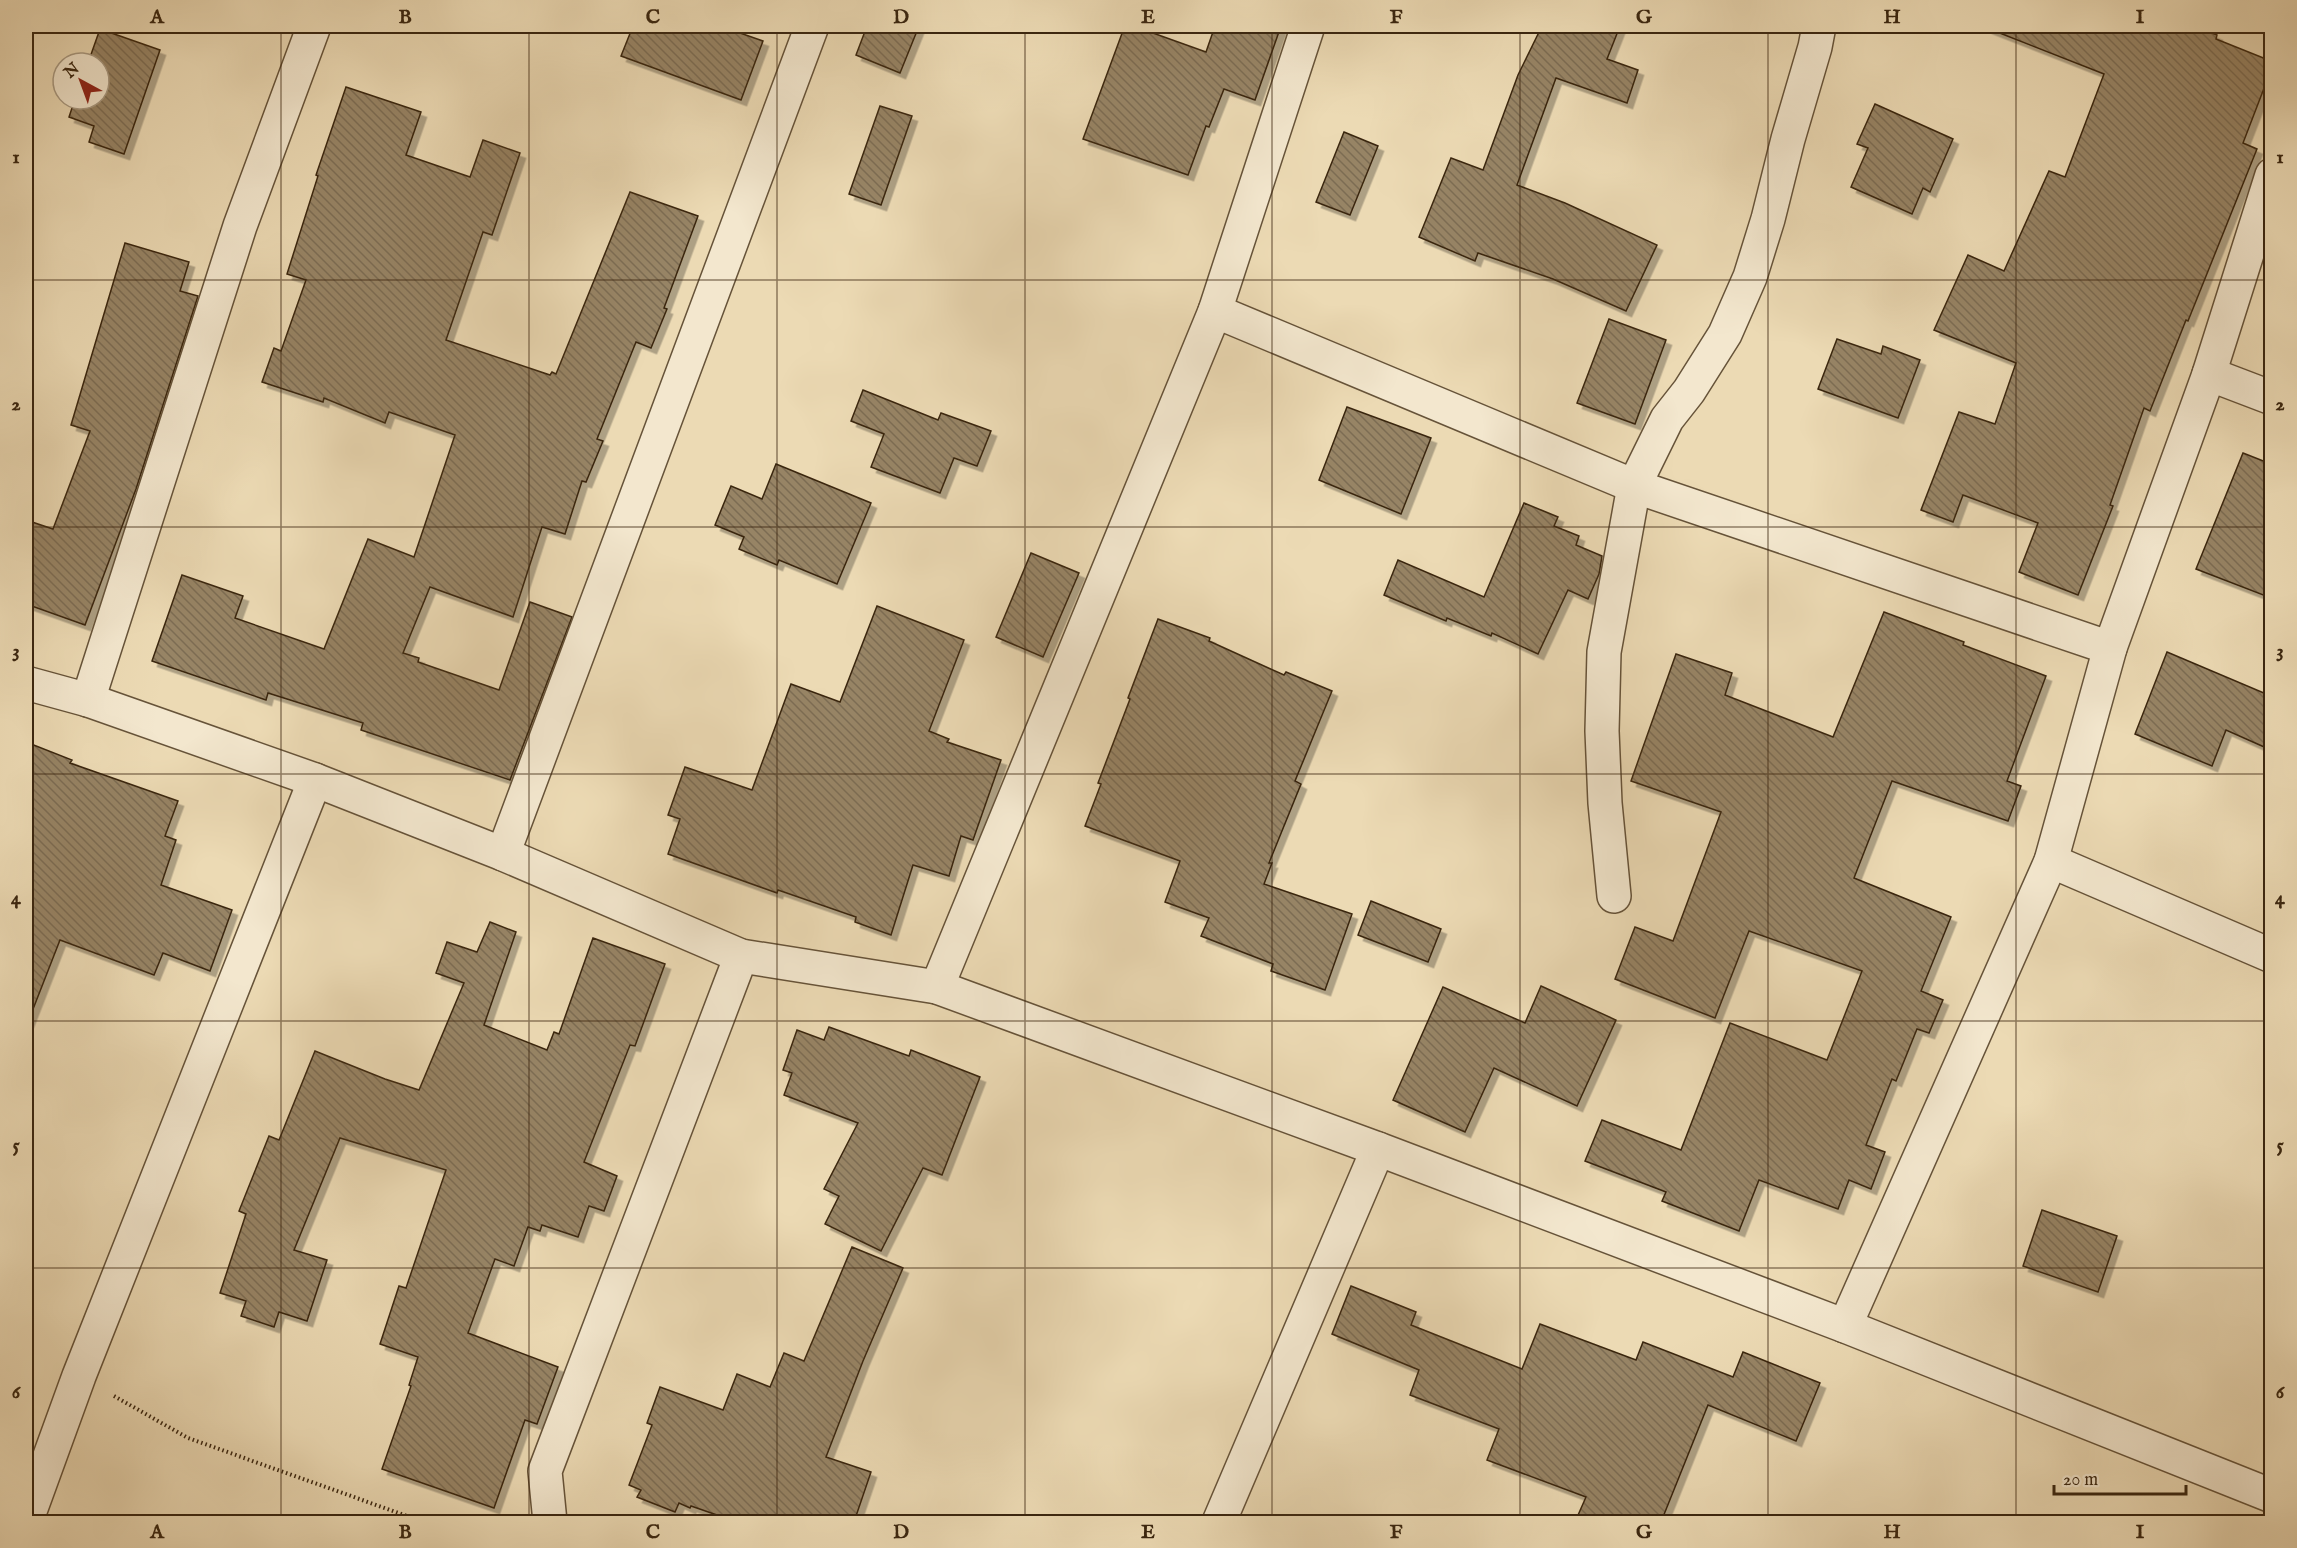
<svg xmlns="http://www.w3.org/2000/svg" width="2297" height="1548" font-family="'IM FELL English',serif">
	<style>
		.building { fill: url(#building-back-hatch); stroke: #3a2610; stroke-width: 1.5; filter: url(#shadow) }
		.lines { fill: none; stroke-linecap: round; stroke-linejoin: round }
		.minor-casing { stroke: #665339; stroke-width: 36 }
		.path { stroke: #3a2610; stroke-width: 4; stroke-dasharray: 1.5 3; stroke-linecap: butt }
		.minor { stroke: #f3e7ce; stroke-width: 33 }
		.grid { fill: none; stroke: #3a2610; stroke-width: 1.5; stroke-opacity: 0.55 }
		.neatline { fill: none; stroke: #3a2610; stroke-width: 2 }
		.grid-label { font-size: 20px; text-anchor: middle; font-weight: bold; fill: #3a2610 }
	</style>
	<defs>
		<pattern id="building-back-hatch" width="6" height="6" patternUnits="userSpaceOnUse" patternTransform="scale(1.5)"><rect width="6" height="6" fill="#978465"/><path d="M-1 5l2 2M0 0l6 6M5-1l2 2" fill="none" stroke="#7c6c52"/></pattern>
		<filter id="shadow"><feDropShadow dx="5.5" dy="5.5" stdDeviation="0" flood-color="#0004"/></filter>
	</defs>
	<rect width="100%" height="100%" fill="#ecdab4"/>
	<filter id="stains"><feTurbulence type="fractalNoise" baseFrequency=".00333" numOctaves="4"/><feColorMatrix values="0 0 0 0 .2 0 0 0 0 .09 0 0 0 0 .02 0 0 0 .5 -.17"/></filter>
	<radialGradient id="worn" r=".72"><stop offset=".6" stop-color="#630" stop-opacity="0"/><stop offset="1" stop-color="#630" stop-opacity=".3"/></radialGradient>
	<g class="building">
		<path d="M633,26H720L763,41L741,100L621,56Z"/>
		<path d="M867,26H919L900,73L856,55Z"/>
		<path d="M1215,26H1281L1255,100L1224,89L1209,127L1206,126L1188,175L1083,139L1124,28H1139L1206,52Z"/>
		<path d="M1542,26H1620L1607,59L1638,70L1627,103L1556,78L1517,185L1565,203L1657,245L1626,311L1553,279L1478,253L1475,261L1419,237L1451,158L1483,170L1518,75Z"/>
		<path d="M1988,26H2194L2217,35L2216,39L2271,61V70L2243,143L2257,149L2188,321L2186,320L2150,411L2144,408L2110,505L2113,506L2078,595L2019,572L2038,523L1963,495L1953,522L1921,510L1959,412L1995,424L2016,363L1934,330L1968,255L2004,271L2049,171L2065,177L2104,74L1987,28Z"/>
		<path d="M100,29L160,50L124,154L89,142L94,126L69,117L75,99H99V63H88Z"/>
		<path d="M346,87L421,112L406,155L470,177L483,140L520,153L492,235L483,232L446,340L550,375L552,372L556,374L630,192L698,216L664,308L667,309L651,348L636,342L597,439L603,441L586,482L582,481L565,534L542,527L513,617L430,587L403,653L419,658L418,662L499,690L530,602L572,617L510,780L361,730L363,723L268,693L266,700L152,661L182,575L243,596L235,618L324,649L368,539L414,557L455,435L389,412L385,423L324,398L323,402L262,382L274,348L281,351L306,280L287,274L318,176L316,175Z"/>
		<path d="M1875,104L1953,139L1930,192L1923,188L1912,214L1851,187L1868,148L1857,144Z"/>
		<path d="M880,106L912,116L881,205L849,194Z"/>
		<path d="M1344,132L1378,146L1350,215L1316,202Z"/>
		<path d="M125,243L189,262L180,291L198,296L136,489L85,625L26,604V541L32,522L53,529L90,431L71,425Z"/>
		<path d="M1609,319L1666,340L1635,424L1577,403Z"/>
		<path d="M1837,339L1881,354L1883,346L1920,360L1898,418L1818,389Z"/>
		<path d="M863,390L938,420L941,413L991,431L977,466L954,458L940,493L871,467L884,434L851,421Z"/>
		<path d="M1347,407L1431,438L1401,514L1319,480Z"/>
		<path d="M2243,453L2271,464V598L2196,569Z"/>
		<path d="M776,464L871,503L837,584L779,560L777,565L739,549L744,537L715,525L731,486L762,499Z"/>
		<path d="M1524,503L1558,517L1554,526L1579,536L1576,545L1602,556L1599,574L1588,599L1568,590L1538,654L1492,633L1491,636L1447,618L1446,621L1384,595L1398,560L1484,597Z"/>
		<path d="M1031,553L1079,573L1043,657L996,637Z"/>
		<path d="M877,606L964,640L929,731L949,739L947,742L1001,760L973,840L961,836L949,876L913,865L891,935L855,922L856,917L778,890L777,893L668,854L680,819L668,815L685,767L752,790L791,684L840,702Z"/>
		<path d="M1884,612L1964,642L1963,645L2046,676L2007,781L2021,786L2008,821L1892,781L1854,878L1951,917L1921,991L1943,1000L1929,1033L1917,1029L1896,1081L1892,1079L1866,1145L1885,1152L1871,1189L1849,1180L1838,1209L1759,1180L1739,1231L1662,1201L1666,1192L1585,1161L1602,1120L1681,1150L1730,1023L1827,1060L1862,971L1749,931L1715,1018L1615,979L1635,927L1673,941L1721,812L1631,781L1676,654L1732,673L1725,695L1833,737Z"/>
		<path d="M1158,619L1210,638L1209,641L1284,675L1286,672L1332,691L1295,781L1301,784L1269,863H1272L1264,884L1352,914L1325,990L1271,971L1273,964L1201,936L1209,918L1165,902L1180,861L1085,826L1101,784L1098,783L1130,699L1128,698Z"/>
		<path d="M2167,652L2271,696V750L2226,730L2212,766L2135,734Z"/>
		<path d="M26,742L72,760L70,763L178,801L165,836L176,840L161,885L232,910L210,971L163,953L154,975L60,940L28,1022H26Z"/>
		<path d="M1371,901L1441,929L1428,962L1358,935Z"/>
		<path d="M490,922L516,932L484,1025L547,1050L554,1032L559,1034L593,938L665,964L635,1046L630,1045L584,1162L617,1176L604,1211L589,1206L578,1237L542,1225L540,1231L528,1227L514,1266L495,1259L468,1333L558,1367L537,1424L525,1420L494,1508L382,1469L411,1386L409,1385L418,1357L380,1344L399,1286L406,1288L446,1170L340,1138L294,1250L327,1260L307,1321L279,1312L274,1327L241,1316L246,1301L220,1293L246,1214L239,1211L269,1136L279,1140L315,1051L385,1079L419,1090L464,983L436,973L447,942L477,952Z"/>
		<path d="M1541,986L1616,1020L1577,1106L1494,1068L1465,1132L1393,1100L1443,987L1525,1023Z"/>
		<path d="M829,1027L909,1056L911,1050L980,1077L942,1175L923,1168L881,1251L825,1224L839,1196L824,1189L858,1123L784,1095L792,1073L783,1070L797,1030L824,1040Z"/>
		<path d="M2042,1210L2117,1236L2098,1292L2023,1266Z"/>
		<path d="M852,1247L903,1268L863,1361L826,1457L871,1472L854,1522H737L691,1506L690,1508L679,1503L675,1512L637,1497L641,1490L629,1485L652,1425L647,1423L660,1387L723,1410L737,1374L770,1387L784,1353L804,1361Z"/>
		<path d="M1351,1286L1416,1312L1411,1325L1522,1369L1540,1324L1636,1360L1643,1342L1733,1377L1743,1352L1820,1383L1796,1441L1708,1405L1661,1522H1575L1586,1497L1487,1460L1499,1429L1410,1395L1419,1370L1332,1334Z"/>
	</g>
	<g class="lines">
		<defs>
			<g id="minor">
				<path d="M1215,311L1634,486L2110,648"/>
				<path d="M2209,374L2272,398"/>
				<path d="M26,683L88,700L315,780L503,854L741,956L937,987L1378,1149L1845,1326L2272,1496"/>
				<path d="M88,700L240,226L314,26"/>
				<path d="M503,854L812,26"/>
				<path d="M2051,861L2272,956"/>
				<path d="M1614,896L1605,803L1602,731L1604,652L1634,486L1667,419L1689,391L1725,334L1750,277L1768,219L1788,139L1815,47L1819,26"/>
				<path d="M937,987L1215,311L1308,26"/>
				<path d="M1845,1326L2051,861L2110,648L2209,374L2272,175"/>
				<path d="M26,1522L79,1376L315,780"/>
				<path d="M550,1522L545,1471L741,956"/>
				<path d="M1219,1522L1378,1149"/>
			</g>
		</defs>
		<use href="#minor" class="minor-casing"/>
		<path class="path" d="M114,1396L188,1438L424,1522"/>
		<use href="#minor" class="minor"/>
	</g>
	<path class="grid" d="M281,26V1522M529,26V1522M777,26V1522M1025,26V1522M1272,26V1522M1520,26V1522M1768,26V1522M2016,26V1522M26,280H2272M26,527H2272M26,774H2272M26,1021H2272M26,1268H2272"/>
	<rect width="2297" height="1548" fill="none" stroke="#ecdab4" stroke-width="66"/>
	<g transform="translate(81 81) rotate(319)"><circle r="28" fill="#f3e7ce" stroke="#a99a82" stroke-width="1.5"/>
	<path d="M0-4.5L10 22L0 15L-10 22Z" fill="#8f2418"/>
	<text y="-9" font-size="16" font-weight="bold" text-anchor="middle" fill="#3a2610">N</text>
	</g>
	<path d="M2054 1485v9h132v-9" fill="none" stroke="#3a2610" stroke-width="3"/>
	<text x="2063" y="1485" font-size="18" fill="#3a2610" stroke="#f3e7ce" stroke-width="4.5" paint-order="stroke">20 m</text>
	<rect x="33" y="33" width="2231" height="1482" class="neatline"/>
	<g class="grid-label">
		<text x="157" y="23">A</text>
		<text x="405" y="23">B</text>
		<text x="653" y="23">C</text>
		<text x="901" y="23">D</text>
		<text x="1148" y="23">E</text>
		<text x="1396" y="23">F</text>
		<text x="1644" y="23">G</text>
		<text x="1892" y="23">H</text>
		<text x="2140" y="23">I</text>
		<text x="16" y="163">1</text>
		<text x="2280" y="163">1</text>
		<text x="16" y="410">2</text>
		<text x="2280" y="410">2</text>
		<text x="16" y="657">3</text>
		<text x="2280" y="657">3</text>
		<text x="16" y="904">4</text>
		<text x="2280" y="904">4</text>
		<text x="16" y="1151">5</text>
		<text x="2280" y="1151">5</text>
		<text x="16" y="1398">6</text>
		<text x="2280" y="1398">6</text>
		<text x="157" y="1538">A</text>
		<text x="405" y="1538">B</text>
		<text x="653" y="1538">C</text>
		<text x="901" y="1538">D</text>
		<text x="1148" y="1538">E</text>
		<text x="1396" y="1538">F</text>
		<text x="1644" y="1538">G</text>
		<text x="1892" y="1538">H</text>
		<text x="2140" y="1538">I</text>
	</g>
	<rect width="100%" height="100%" filter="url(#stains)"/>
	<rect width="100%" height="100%" fill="url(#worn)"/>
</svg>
